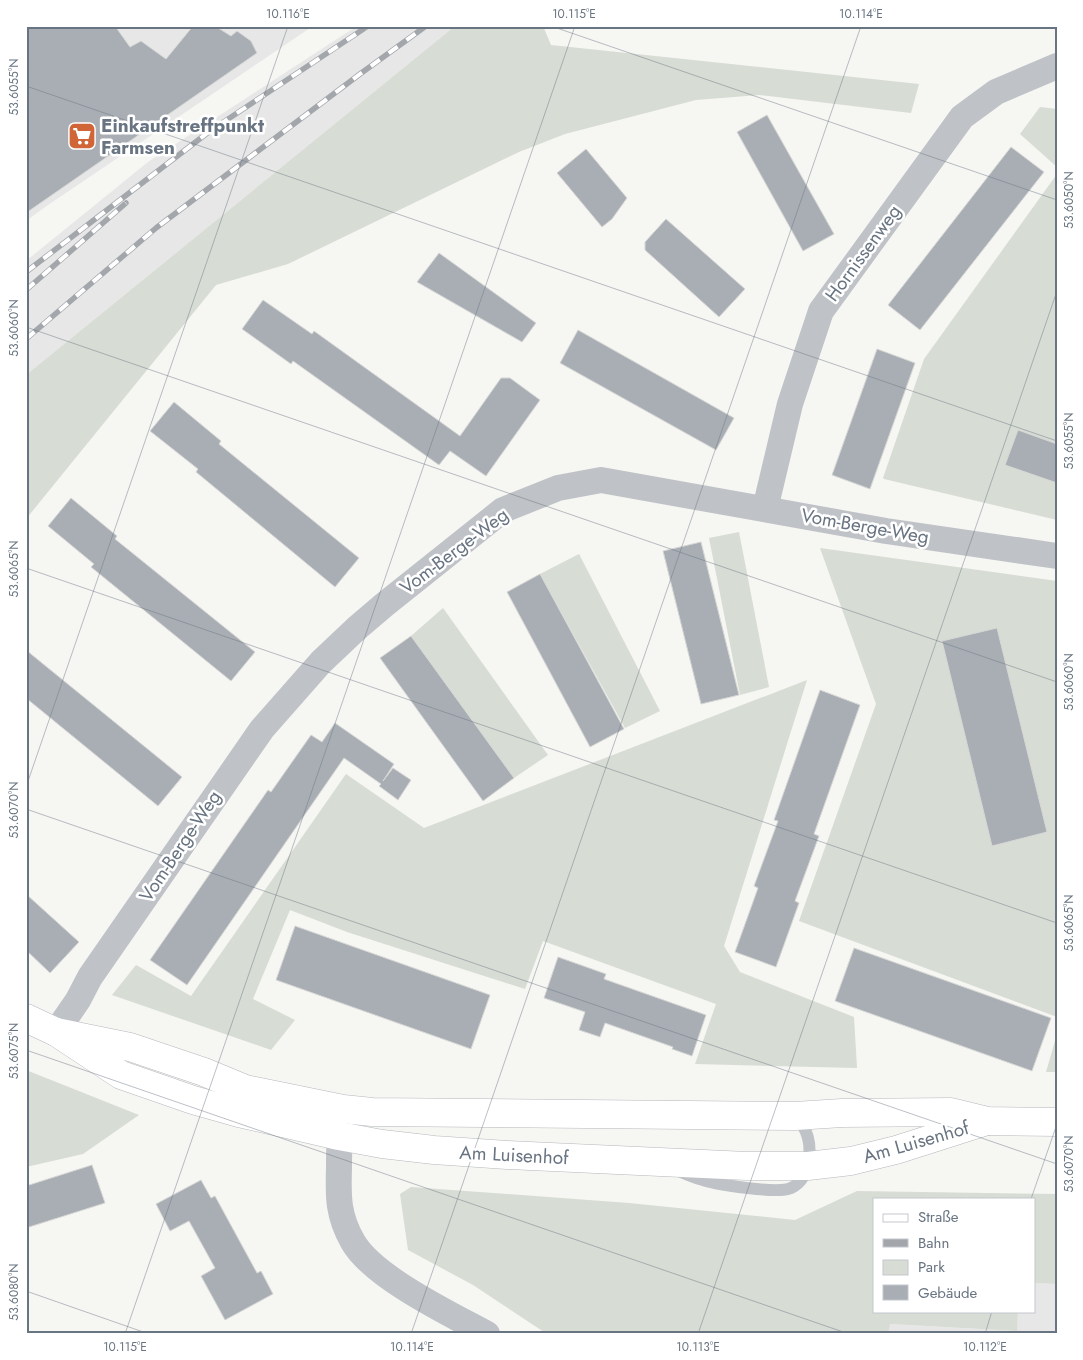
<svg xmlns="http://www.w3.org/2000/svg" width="1083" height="1360" font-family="Jost,sans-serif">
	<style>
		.built { fill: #e6e7e6 }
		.green { fill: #d7dcd4 }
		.building { fill: #a8aeb4; stroke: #d7d7d5 }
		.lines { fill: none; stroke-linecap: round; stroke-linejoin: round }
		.secondary-casing { stroke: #b4b8bc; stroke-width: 29 }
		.lane { stroke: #bfc2c6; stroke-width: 12 }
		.street { stroke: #bfc2c6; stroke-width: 26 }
		.secondary { stroke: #fff; stroke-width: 28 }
		.rail-casing { stroke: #a3a7ac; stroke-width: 5.5 }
		.rail { stroke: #fff; stroke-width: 4; stroke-dasharray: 11; stroke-linecap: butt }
		.ticks { fill: none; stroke: #687481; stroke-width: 1; stroke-opacity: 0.45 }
		.labels { text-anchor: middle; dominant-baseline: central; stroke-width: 5; stroke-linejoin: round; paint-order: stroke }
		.poi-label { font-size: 19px; font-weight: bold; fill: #687481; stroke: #fff; text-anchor: start }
		.street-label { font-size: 19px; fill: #687481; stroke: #fff }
		.neatline { fill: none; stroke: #687481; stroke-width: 2 }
		.ticks-label { font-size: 12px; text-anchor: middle; fill: #687481 }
	</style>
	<rect width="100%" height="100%" fill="#f6f6f3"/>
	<g class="built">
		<path d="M26,26H313L45,207L26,221Z"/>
		<path d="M357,26H455L26,375V261L148,162Z"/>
		<path d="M1034,1283L1057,1284V1334H888L889,1324L1017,1331L1018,1311H1034Z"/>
	</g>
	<g class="green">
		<path d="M455,26H543L551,45L919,84L911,113L759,95L696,100L565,134L519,152L288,264L216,285L26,519V375Z"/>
		<path d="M1040,107L1057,109V167L1020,134Z"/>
		<path d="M1057,174V520L884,479L883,478L924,359Z"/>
		<path d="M739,532L769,687L740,695L709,538Z"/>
		<path d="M820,548L1057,581V1017L799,921L876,704Z"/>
		<path d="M579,554L660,711L625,728L540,574Z"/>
		<path d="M443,608L548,755L514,778L411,636Z"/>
		<path d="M807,680L724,946L740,972L854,1017L857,1068L695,1064L716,1004L543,941L525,989L347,932L290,910L253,999L295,1020L271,1050L112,995L136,965L191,996L346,774L424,828Z"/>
		<path d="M1057,1034V1072H1046Z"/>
		<path d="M26,1070L139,1115L83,1154L26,1167Z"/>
		<path d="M411,1187L629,1203L795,1220L857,1191L1057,1194V1284L1034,1283V1199H874V1311H1018L1017,1331L890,1324L888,1334H547L473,1285L408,1250L400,1194Z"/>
	</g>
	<g class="building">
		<path d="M26,26H115L130,47L141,41L166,59L193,26H215L231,36L237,31L251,41L257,53L26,213Z"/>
		<path d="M767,115L834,234L803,251L737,132Z"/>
		<path d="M1011,147L1044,172L920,330L888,305Z"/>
		<path d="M586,149L627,198L612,219L602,227L557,173Z"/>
		<path d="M666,219L745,289L719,317L645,250V242Z"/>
		<path d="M439,253L536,323L522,342L417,282Z"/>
		<path d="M263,300L312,334L314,331L460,436L501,378H510L540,400L486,476L450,451L439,465L293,361L291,364L242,329Z"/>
		<path d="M578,330L734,418L716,450L560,363Z"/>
		<path d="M877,349L915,363L870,489L832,475Z"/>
		<path d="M174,402L221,441L219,444L359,558L335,587L196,472L198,469L150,431Z"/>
		<path d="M1018,430L1057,444V483L1005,465Z"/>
		<path d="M71,498L117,536L115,539L255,652L231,681L91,567L94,564L48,526Z"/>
		<path d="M701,542L739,695L701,704L663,551Z"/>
		<path d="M540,574L624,729L590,747L507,592Z"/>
		<path d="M997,628L1047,832L992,846L942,641Z"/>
		<path d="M411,636L514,778L483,801L380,658Z"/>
		<path d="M26,650L182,777L158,806L26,698Z"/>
		<path d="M820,690L860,705L814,834L819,836L795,901L799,903L776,967L735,952L758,888L754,886L778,821L774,820Z"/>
		<path d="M335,723L394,764L383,781L393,768L411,780L398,800L379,786L381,784L344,758L187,985L150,960L268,790L271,792L311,735L322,742Z"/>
		<path d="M26,894L79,942L50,973L26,950Z"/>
		<path d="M295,926L490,995L471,1049L276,980Z"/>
		<path d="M854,948L1051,1018L1032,1071L835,1001Z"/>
		<path d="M558,957L606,974L604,979L706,1015L692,1056L672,1049L673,1047L605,1023L600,1037L579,1030L585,1012L544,998Z"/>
		<path d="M92,1165L105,1203L26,1228V1186Z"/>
		<path d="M201,1180L211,1198L215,1196L257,1273L261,1271L273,1294L225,1320L201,1276L215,1268L189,1221L170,1231L156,1204Z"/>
	</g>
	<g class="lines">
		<defs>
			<g id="secondary">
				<path d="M26,1018L56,1032L121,1075L193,1100L239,1113L339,1136L382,1144L434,1150L507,1155L747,1166H808L851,1161L896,1150L987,1121"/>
				<path d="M56,1032L130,1047L204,1072L245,1089L343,1109L372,1112L795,1116L842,1113L951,1112L988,1121L1057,1122"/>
			</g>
		</defs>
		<use href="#secondary" class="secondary-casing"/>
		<path class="lane" d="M681,1172C688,1175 695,1178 703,1180C719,1185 778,1194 791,1188C802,1183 808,1171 809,1160C811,1143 808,1130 796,1117"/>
		<g class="street">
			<path d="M765,509L790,404L821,311L962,117L996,92L1057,66"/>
			<path d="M56,1032L78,1000L90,977L262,729L321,662L357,628L384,605L503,510L558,488L601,480L886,531L1057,556"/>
			<path d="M342,1115C339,1133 339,1150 339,1168C338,1197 338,1216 353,1242C373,1277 450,1314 487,1334"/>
		</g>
		<use href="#secondary" class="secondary"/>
		<defs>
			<g id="rail">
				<path d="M26,272L210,131L368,26"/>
				<path d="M26,290L126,203"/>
				<path d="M26,339L156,228L360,74L426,26"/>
			</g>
		</defs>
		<use href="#rail" class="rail-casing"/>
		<use href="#rail" class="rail"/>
	</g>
	<path class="ticks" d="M551,26L1057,200M26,86L1057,441M26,327L1057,682M26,568L1057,923M26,787L288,26M26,809L1057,1164M26,1050L849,1334M1031,1199L1057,1124M26,1291L149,1334M125,1334L575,26M411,1334L861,26M698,1334L1057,291M985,1334L992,1311"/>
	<defs>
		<symbol id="supermarket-square" viewBox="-11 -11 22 22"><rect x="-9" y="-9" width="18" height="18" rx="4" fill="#d06638" stroke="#fff"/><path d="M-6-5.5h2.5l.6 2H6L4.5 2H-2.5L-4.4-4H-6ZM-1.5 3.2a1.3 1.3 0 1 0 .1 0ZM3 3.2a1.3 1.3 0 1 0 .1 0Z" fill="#fff"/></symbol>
	</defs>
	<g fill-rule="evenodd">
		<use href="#supermarket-square" x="66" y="120" width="32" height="32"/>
	</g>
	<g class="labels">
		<g class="poi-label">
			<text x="101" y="125">Einkaufstreffpunkt<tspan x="101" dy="22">Farmsen</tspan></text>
		</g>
		<g class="street-label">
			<text transform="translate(863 253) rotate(-54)">Hornissenweg</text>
			<text transform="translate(865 526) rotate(10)">Vom-Berge-Weg</text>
			<text transform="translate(454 551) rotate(-37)">Vom-Berge-Weg</text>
			<text transform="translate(180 846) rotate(-56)">Vom-Berge-Weg</text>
			<text transform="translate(916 1142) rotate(-16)">Am Luisenhof</text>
			<text transform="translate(514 1155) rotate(3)">Am Luisenhof</text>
		</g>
	</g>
	<rect width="1083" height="1360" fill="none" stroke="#ffffff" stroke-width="55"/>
	<rect x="873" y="1198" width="162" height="115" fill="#ffffff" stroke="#c3c7cd"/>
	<rect x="883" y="1214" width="25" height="8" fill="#ffffff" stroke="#c3c7cd"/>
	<text x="918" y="1222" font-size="15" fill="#687481">Straße</text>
	<rect x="883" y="1239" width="25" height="8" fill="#a3a7ac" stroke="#c3c7cd"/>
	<text x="918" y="1248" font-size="15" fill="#687481">Bahn</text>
	<rect x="883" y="1260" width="25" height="15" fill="#d7dcd4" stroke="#c3c7cd"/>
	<text x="918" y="1272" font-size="15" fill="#687481">Park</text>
	<rect x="883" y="1285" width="25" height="15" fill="#a8aeb4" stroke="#c3c7cd"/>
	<text x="918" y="1298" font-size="15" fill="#687481">Gebäude</text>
	<rect x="28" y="28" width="1028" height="1304" class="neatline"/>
	<g class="ticks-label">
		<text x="288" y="18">10.116°E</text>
		<text x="574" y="18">10.115°E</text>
		<text x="861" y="18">10.114°E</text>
		<text transform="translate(14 87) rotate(-90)" y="4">53.6055°N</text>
		<text transform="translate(1069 200) rotate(-90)" y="4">53.6050°N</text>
		<text transform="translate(14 328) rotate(-90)" y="4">53.6060°N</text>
		<text transform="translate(1069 441) rotate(-90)" y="4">53.6055°N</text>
		<text transform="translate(14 569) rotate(-90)" y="4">53.6065°N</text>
		<text transform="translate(1069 682) rotate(-90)" y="4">53.6060°N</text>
		<text transform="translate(14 810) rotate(-90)" y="4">53.6070°N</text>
		<text transform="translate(1069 923) rotate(-90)" y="4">53.6065°N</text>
		<text transform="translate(14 1051) rotate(-90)" y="4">53.6075°N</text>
		<text transform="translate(1069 1164) rotate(-90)" y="4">53.6070°N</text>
		<text transform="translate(14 1292) rotate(-90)" y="4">53.6080°N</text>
		<text x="125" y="1351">10.115°E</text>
		<text x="412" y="1351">10.114°E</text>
		<text x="698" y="1351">10.113°E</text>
		<text x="985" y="1351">10.112°E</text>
	</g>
</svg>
